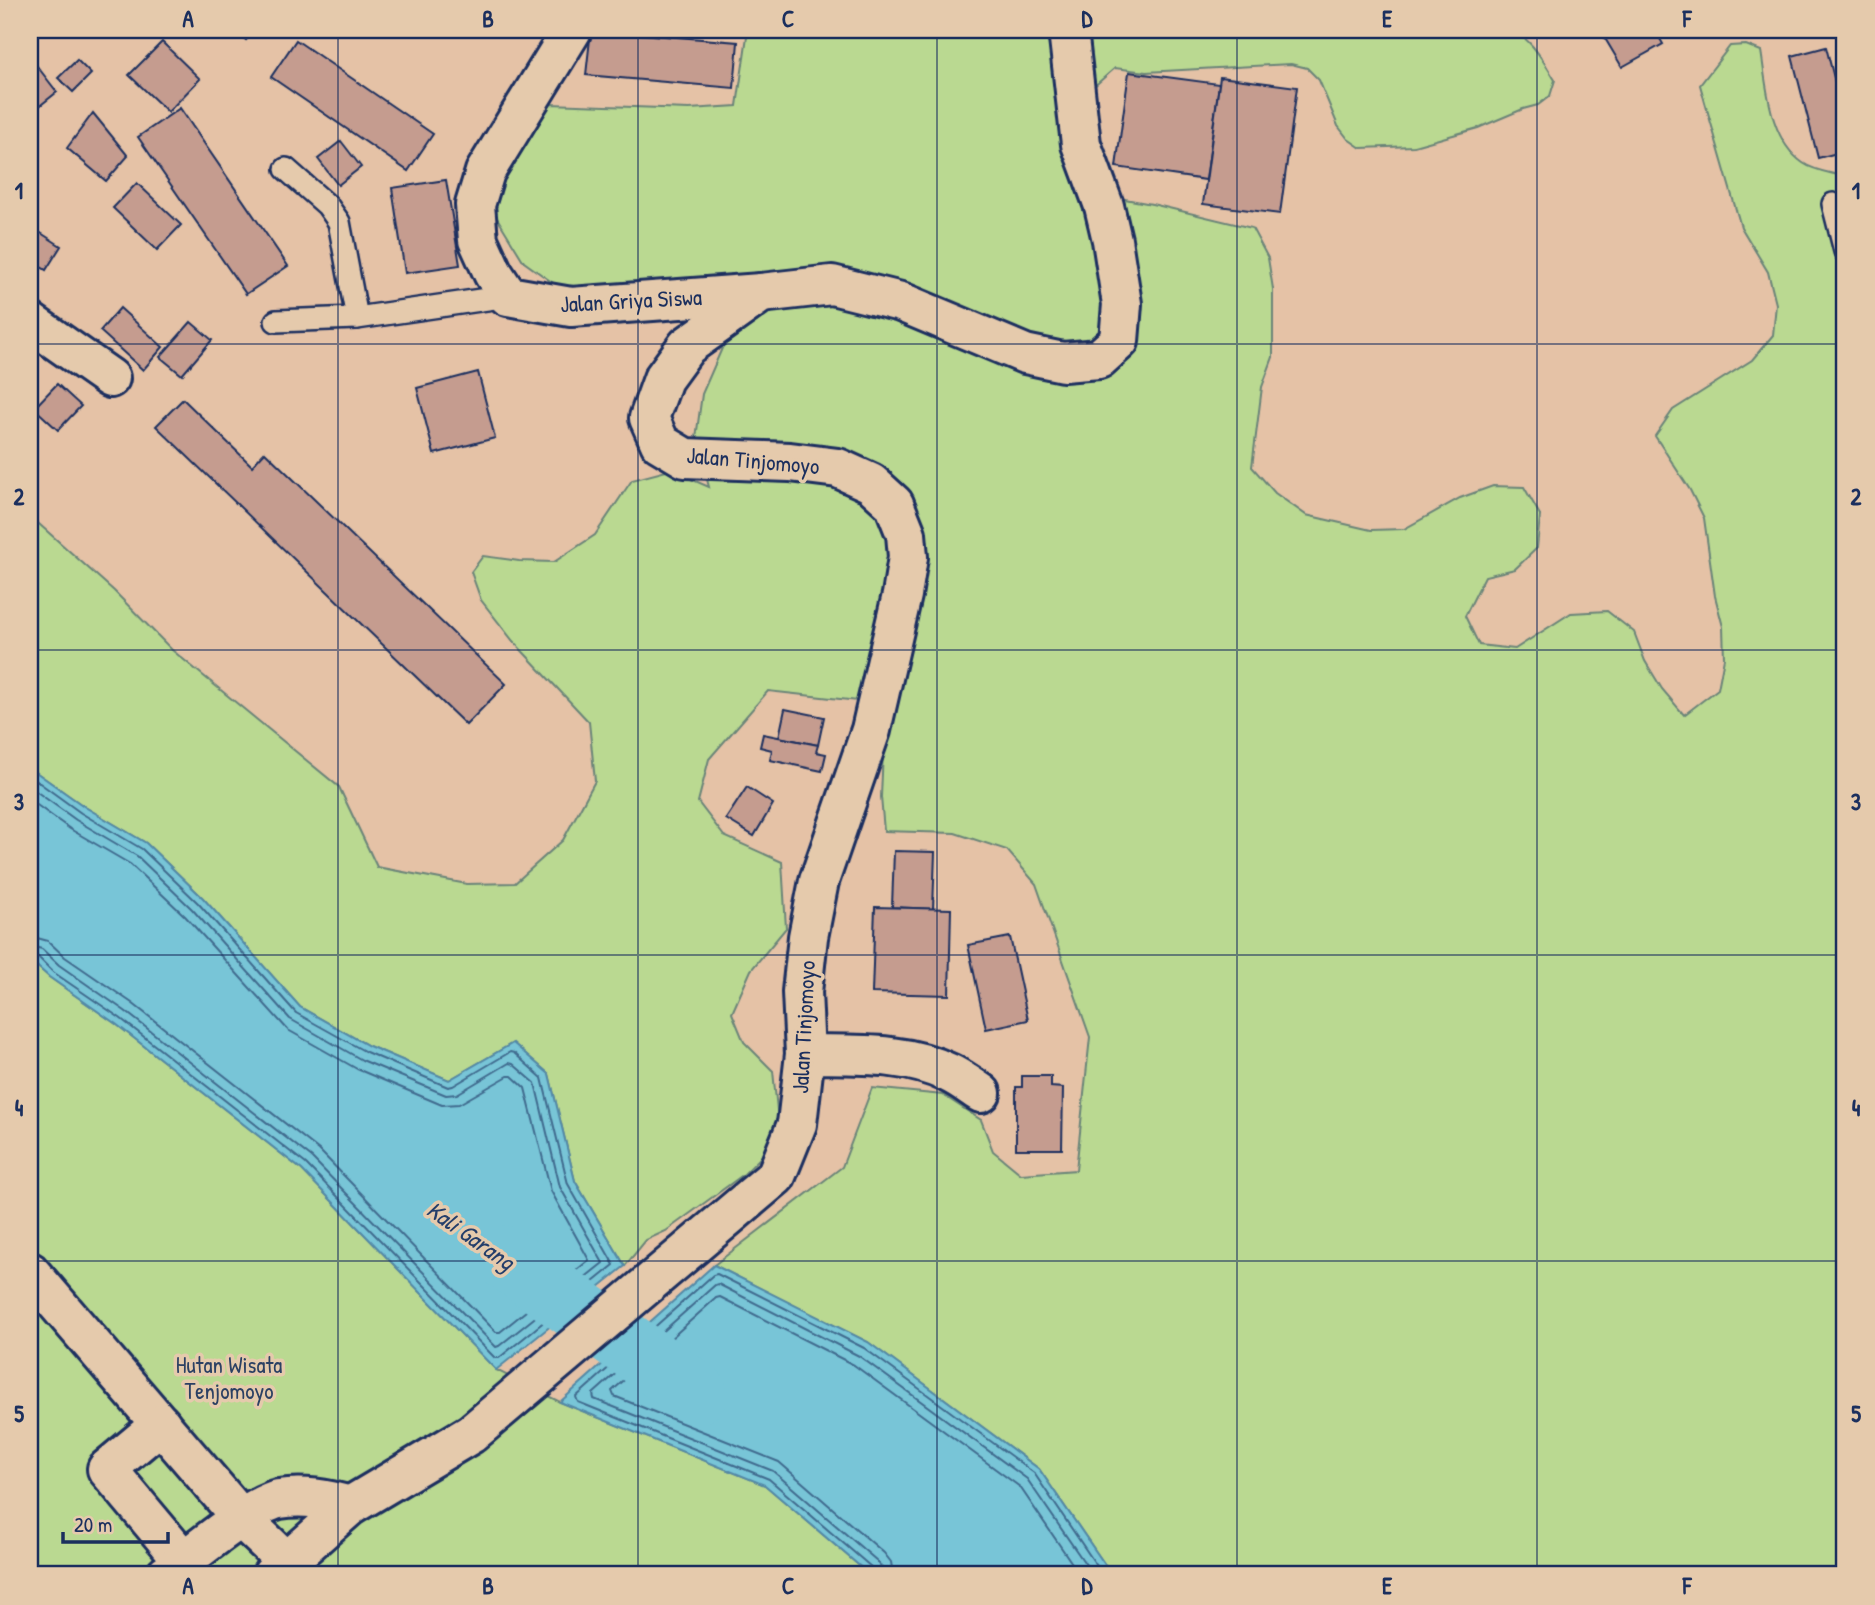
<svg xmlns="http://www.w3.org/2000/svg" width="1875" height="1605" font-family="'Patrick Hand',sans-serif">
	<style>
		.green { fill: #bad991; stroke: #6a8478; stroke-width: 2 }
		.water { fill: #78c5d7; stroke: #5389a7; stroke-width: 2 }
		.lines { fill: none; stroke-linecap: round; stroke-linejoin: round }
		.shore { stroke: #406b8e; stroke-width: 2 }
		.river { stroke: #78c5d7; stroke-width: 63 }
		.building { fill: #c59c8f; stroke: #1b2f5e; stroke-width: 2 }
		.lane-casing { stroke: #1b2f5e; stroke-width: 26 }
		.street-casing { stroke: #1b2f5e; stroke-width: 44 }
		.lane { stroke: #e5caac; stroke-width: 21 }
		.street { stroke: #e5caac; stroke-width: 38 }
		.grid { fill: none; stroke: #1b2f5e; stroke-width: 2; stroke-opacity: 0.55 }
		.labels { text-anchor: middle; dominant-baseline: central; stroke-width: 7; stroke-linejoin: round; paint-order: stroke }
		.street-label { font-size: 23px; fill: #1b2f5e; stroke: #e5caac }
		.park-label { font-size: 23px; fill: #2b4063; stroke: #e5caac }
		.water-label { font-size: 24px; font-style: italic; fill: #243e6a; stroke: #e5caac }
		.neatline { fill: none; stroke: #1b2f5e; stroke-width: 2.5 }
		.grid-label { font-size: 23px; text-anchor: middle; font-weight: bold; fill: #1b2f5e }
	</style>
	<rect width="100%" height="100%" fill="#e5c2a6"/>
	<filter id="ink" filterUnits="userSpaceOnUse"><feTurbulence type="fractalNoise" baseFrequency=".0143" numOctaves="2"/><feDisplacementMap in="SourceGraphic" scale="14" xChannelSelector="R" yChannelSelector="G"/><feConvolveMatrix kernelMatrix="1 2 1 2 8 2 1 2 1" color-interpolation-filters="sRGB"/></filter>
	<g filter="url(#ink)">
		<g class="green">
			<path d="M755,30H1510C1532,38 1543,61 1555,80L1550,96L1538,105L1523,109L1478,128L1414,146L1361,148L1348,139L1338,126L1319,80L1307,68L1291,64L1146,72L1115,68L1059,117L1087,192L1152,204L1252,228L1268,258L1273,289V357L1262,387L1252,467L1275,493L1306,515L1371,530L1404,529L1460,498L1493,486L1524,487L1540,515L1537,548L1515,569L1485,576L1465,616L1479,645L1515,649L1571,613L1607,611L1634,632L1645,661L1662,689L1684,715L1718,689L1724,658L1723,627L1715,596L1704,518L1690,490L1655,436L1673,410L1752,360L1773,335L1776,304L1768,272L1741,227L1700,85L1730,46L1746,45L1761,51C1767,88 1769,139 1803,163C1814,171 1833,173 1845,177V1575H1112L1039,1469L868,1342L714,1265L842,1167L872,1088L943,1095L981,1120L993,1151L1021,1174L1076,1170L1090,1037L1036,884L1007,850L955,833L884,831L881,797L884,727L867,702L768,691L709,759L698,802L724,836L782,862L786,928L751,970L732,1013L744,1042L773,1071L778,1120L768,1150L744,1174L666,1231L646,1240L625,1266L575,1181L549,1074L513,1043L449,1080L369,1046L300,1007L203,898L146,843L85,807L30,768V516L114,591L172,650L339,787L377,867L467,884L515,883L563,840L595,781L589,722L513,641L481,600L471,572L483,556L519,561L554,562L595,535L632,480L670,470L709,487L696,438L702,394L723,346L698,323L677,307L574,298L524,262L475,182L550,104L689,109L737,106L747,36Z"/>
			<path d="M30,960L49,977L116,1024L302,1170L496,1370L560,1402L765,1485L870,1575H30Z"/>
		</g>
		<g class="water">
			<path d="M30,768L85,807L146,843L203,898L300,1007L369,1046L449,1080L513,1043L549,1074L575,1181L625,1266L496,1370L302,1170L116,1024L49,977L30,960Z"/>
			<path d="M714,1265L868,1342L1039,1469L1112,1575H870L765,1485L560,1402Z"/>
		</g>
		<g class="lines">
			<g class="shore">
				<path d="M30,776L81,813L142,849L198,903L296,1013L366,1052L448,1087L453,1086L510,1052L514,1053L542,1078L568,1184L614,1265L499,1358H495L306,1164L120,1018L53,972L37,956L30,955"/>
				<path d="M30,787L76,820L137,856L192,909L290,1019L362,1060L446,1095L457,1094L509,1063L513,1064L535,1083L560,1187L603,1263L499,1346L496,1347L312,1158L125,1011L59,965L42,949L30,946"/>
				<path d="M30,800L70,829L130,864L185,916L288,1030L357,1069L442,1105L459,1104L508,1076H512L525,1088L551,1191L589,1260L500,1332H496L319,1150L132,1003L65,957L48,941L30,936"/>
				<path d="M874,1575L871,1567L769,1479L578,1402L576,1397L713,1275L717,1274L864,1348L1034,1473L1103,1575"/>
				<path d="M883,1575L882,1568L877,1561L773,1471L594,1399L593,1394L715,1285L718,1284L859,1356L1027,1479L1093,1575"/>
				<path d="M893,1575L891,1562L884,1553L779,1462L614,1396L612,1391L716,1298L720,1297L854,1365L1020,1487L1080,1575"/>
			</g>
			<path class="river" d="M504,1257L696,1393"/>
		</g>
		<g class="building">
			<path d="M234,30H255L246,40Z"/>
			<path d="M591,30L738,42L734,88L586,75Z"/>
			<path d="M1600,30H1655L1663,44L1622,67Z"/>
			<path d="M296,40L433,134L408,171L271,77Z"/>
			<path d="M162,42L200,79L168,112L129,75Z"/>
			<path d="M1826,47L1845,121V151L1818,158L1792,56Z"/>
			<path d="M30,57L57,92L32,112L30,109Z"/>
			<path d="M77,60L91,74L73,92L58,78Z"/>
			<path d="M1129,72L1219,84L1206,180L1116,167Z"/>
			<path d="M1220,77L1297,87L1280,214L1203,204Z"/>
			<path d="M180,108L288,266L246,294L138,137Z"/>
			<path d="M93,113L128,156L106,181L67,148Z"/>
			<path d="M341,141L361,167L338,185L318,159Z"/>
			<path d="M446,180L460,265L405,273L392,188Z"/>
			<path d="M137,183L181,225L157,250L113,208Z"/>
			<path d="M30,226L61,246L46,270L30,260Z"/>
			<path d="M120,308L163,347L143,370L100,331Z"/>
			<path d="M191,322L212,340L182,375L160,357Z"/>
			<path d="M478,372L495,438L434,454L417,388Z"/>
			<path d="M57,384L81,406L58,430L34,408Z"/>
			<path d="M183,399L252,466L265,452L506,684L466,725L156,426Z"/>
			<path d="M785,709L824,717L818,745L779,737Z"/>
			<path d="M763,734L818,745L816,752L826,754L822,771L770,760L772,750L760,747Z"/>
			<path d="M747,787L773,804L754,836L726,819Z"/>
			<path d="M894,851L935,852L933,909L892,907Z"/>
			<path d="M875,907L951,909L949,995L872,993Z"/>
			<path d="M1010,937L1028,1020L986,1029L968,945Z"/>
			<path d="M1022,1076H1051V1087L1063,1088L1062,1149H1016V1087H1022Z"/>
		</g>
		<g class="lines">
			<defs>
				<g id="lane">
					<path d="M286,169L327,205L339,222L357,318"/>
					<path d="M1833,204L1845,251"/>
					<path d="M276,321L357,318L508,296"/>
				</g>
				<g id="street">
					<path d="M572,30L485,172L475,205L478,240L493,273L508,296L571,307L761,293"/>
					<path d="M30,322L110,378"/>
					<path d="M805,1054C853,1055 904,1051 949,1073C960,1078 970,1086 981,1093"/>
					<path d="M30,1272L242,1519L287,1562"/>
					<path d="M161,1424L107,1469L184,1561"/>
					<path d="M166,1575C190,1556 252,1504 279,1499C304,1495 326,1499 350,1506"/>
					<path d="M272,1575L350,1506L471,1434L776,1176L797,1124L805,1054L802,992L808,937L819,881L871,730L902,595L908,557L906,534L894,504L871,483L838,468L790,462L685,458L660,443L649,418L663,379L687,346L761,293L832,285L901,302L1025,354L1063,362L1099,359L1119,341L1122,304L1112,240L1104,206L1081,144L1068,30"/>
				</g>
			</defs>
			<use href="#lane" class="lane-casing"/>
			<use href="#street" class="street-casing"/>
			<use href="#lane" class="lane"/>
			<use href="#street" class="street"/>
		</g>
	</g>
	<path class="grid" d="M338,30V1575M638,30V1575M937,30V1575M1237,30V1575M1537,30V1575M30,344H1845M30,650H1845M30,955H1845M30,1261H1845"/>
	<g class="labels">
		<g class="street-label">
			<text transform="translate(631 300) rotate(-3)">Jalan Griya Siswa</text>
			<text transform="translate(753 460) rotate(5)">Jalan Tinjomoyo</text>
			<text transform="translate(803 1027) rotate(-87)">Jalan Tinjomoyo</text>
		</g>
		<g class="park-label">
			<text x="229" y="1364">Hutan Wisata<tspan x="229" dy="26">Tenjomoyo</tspan></text>
		</g>
		<g class="water-label">
			<text transform="translate(471 1235) rotate(35)">Kali Garang</text>
		</g>
	</g>
	<rect width="1875" height="1605" fill="none" stroke="#e5caac" stroke-width="77"/>
	<path d="M63 1532v10h105v-10" fill="none" stroke="#1b2f5e" stroke-width="3.5"/>
	<text x="74" y="1532" font-size="21" fill="#1b2f5e" stroke="#e5caac" stroke-width="5" paint-order="stroke">20 m</text>
	<rect x="38" y="38" width="1798" height="1528" class="neatline"/>
	<g class="grid-label">
		<text x="188" y="27">A</text>
		<text x="488" y="27">B</text>
		<text x="788" y="27">C</text>
		<text x="1087" y="27">D</text>
		<text x="1387" y="27">E</text>
		<text x="1687" y="27">F</text>
		<text x="19" y="199">1</text>
		<text x="1856" y="199">1</text>
		<text x="19" y="505">2</text>
		<text x="1856" y="505">2</text>
		<text x="19" y="810">3</text>
		<text x="1856" y="810">3</text>
		<text x="19" y="1116">4</text>
		<text x="1856" y="1116">4</text>
		<text x="19" y="1422">5</text>
		<text x="1856" y="1422">5</text>
		<text x="188" y="1594">A</text>
		<text x="488" y="1594">B</text>
		<text x="788" y="1594">C</text>
		<text x="1087" y="1594">D</text>
		<text x="1387" y="1594">E</text>
		<text x="1687" y="1594">F</text>
	</g>
</svg>
